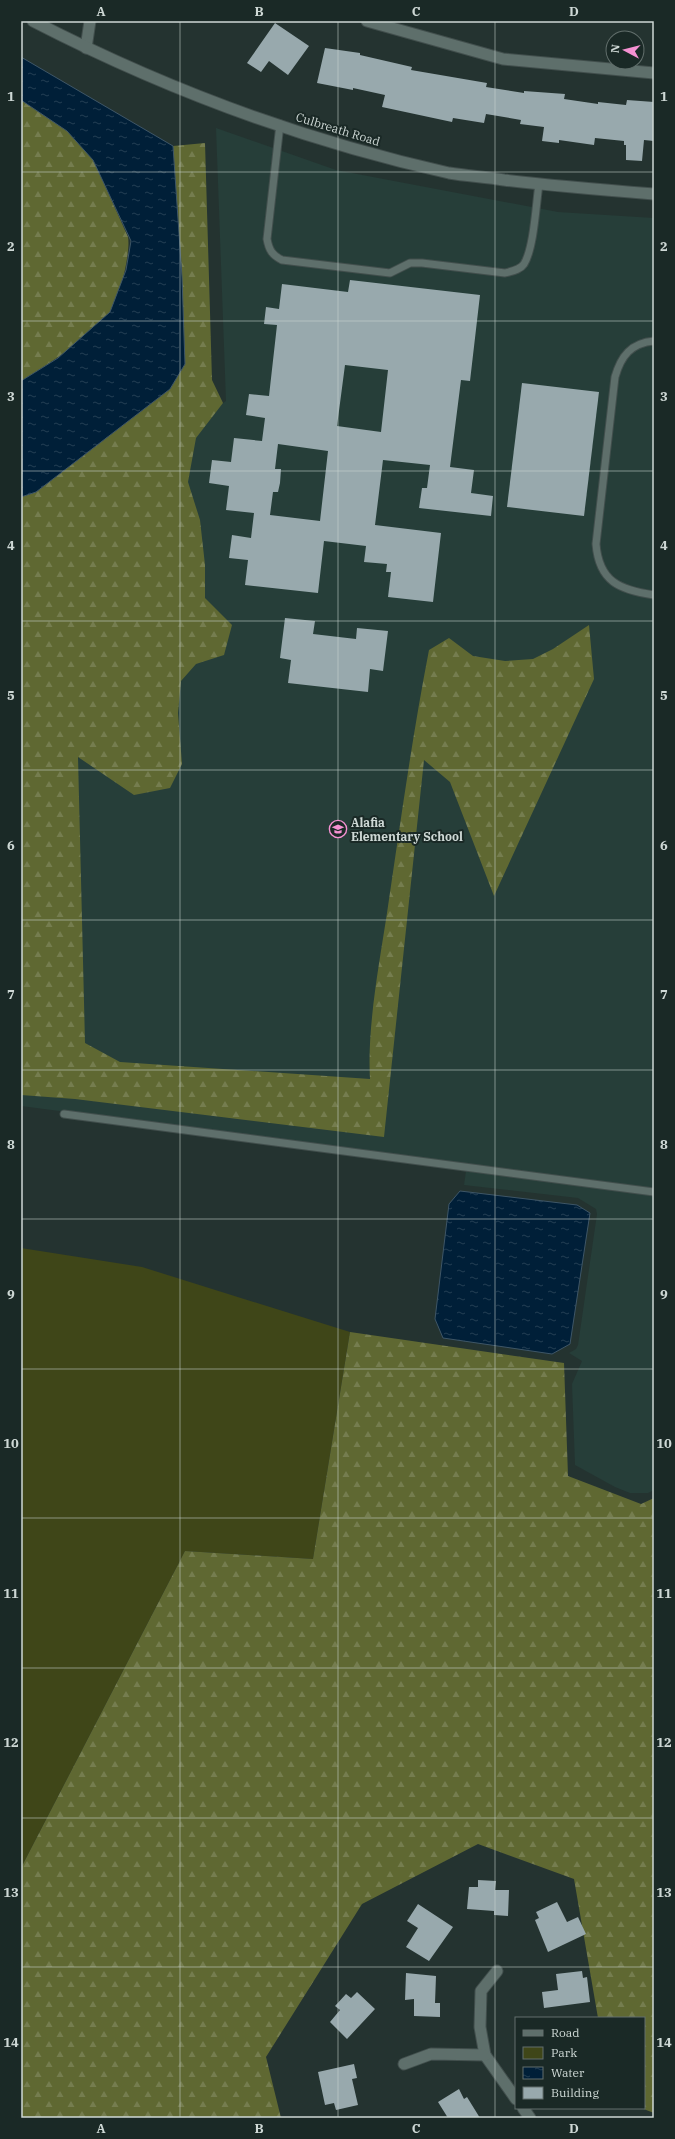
<svg xmlns="http://www.w3.org/2000/svg" width="675" height="2139" font-family="'IBM Plex Serif',serif">
	<style>
		.built { fill: #263e39 }
		.green { fill: #3f4618 }
		.forest { fill: url(#forest-firs) }
		.water { fill: url(#water-ripples); stroke: #3e5667 }
		.building { fill: #98a9ad; fill-rule: evenodd }
		.lines { fill: none; stroke-linecap: round; stroke-linejoin: round }
		.service-casing { stroke: #424f4d; stroke-width: 9 }
		.minor-casing { stroke: #424f4d; stroke-width: 13 }
		.tertiary-casing { stroke: #424f4d; stroke-width: 13 }
		.service { stroke: #5e6f6b; stroke-width: 7 }
		.minor { stroke: #5e6f6b; stroke-width: 11 }
		.tertiary { stroke: #5e6f6b; stroke-width: 11 }
		.grid { fill: none; stroke: #ced8d5; stroke-width: 1; stroke-opacity: 0.55 }
		.labels { text-anchor: middle; dominant-baseline: central; stroke-width: 4; stroke-linejoin: round; paint-order: stroke }
		.street-label { font-size: 12px; fill: #ced8d5; stroke: #1a2926 }
		.poi-label { font-size: 12px; font-weight: bold; fill: #ced8d5; stroke: #1a2926; text-anchor: start }
		.neatline { fill: none; stroke: #ced8d5; stroke-width: 1.5 }
		.grid-label { font-size: 13px; text-anchor: middle; font-weight: bold; fill: #ced8d5 }
	</style>
	<defs>
		<pattern id="forest-firs" width="22" height="20" patternUnits="userSpaceOnUse"><rect width="22" height="20" fill="#5f6832"/><path d="M5 1l3.5 6h-7zM16 11l3.5 6h-7z" fill="#757d4f"/></pattern>
		<pattern id="water-ripples" width="26" height="14" patternUnits="userSpaceOnUse"><rect width="26" height="14" fill="#001f38"/><path d="M2 4q2-2 4 0t4 0M15 11q2-2 4 0t4 0" fill="none" stroke="#243f54"/></pattern>
	</defs>
	<rect width="100%" height="100%" fill="#243330"/>
	<g class="built">
		<path d="M216,128L336,170L558,212L654,218V1188L21,1106V552L226,401Z"/>
		<path d="M466,1171L654,1195V1490L648,1493H630L615,1487L575,1465L572,1384L582,1361L569,1353L576,1349L578,1345L597,1214L596,1209L578,1198L464,1185Z"/>
	</g>
	<path class="green" d="M21,1248L142,1267L350,1332L313,1559L185,1551L21,1868Z"/>
	<g class="forest">
		<path d="M21,100L67,131L94,161L128,237C131,252 119,302 109,313C85,340 51,363 21,381Z"/>
		<path d="M205,143L212,380L223,403L196,438L188,482L200,520L205,565V598L232,625L224,655L196,664L181,681L178,713L182,764L170,788L134,795L78,757L85,1043L120,1062L370,1079C367,1028 379,965 387,913C400,825 412,738 429,650L449,638L473,656L505,661L533,659L553,649L589,625L594,679L494,896L450,782L424,760L384,1137L75,1099L21,1095V497L36,492L170,389L185,364L173,146Z"/>
		<path d="M350,1332L564,1363L568,1476L641,1504L654,1498V2113L641,2108H644V2018H598L574,1879L478,1844L362,1904L266,2057L281,2118H21V1868L185,1551L313,1559Z"/>
	</g>
	<g class="water">
		<path d="M21,57L173,146L182,277L185,364L170,389L36,492L21,497V381L58,358L110,312L126,270L131,241L93,160L67,131L21,100Z"/>
		<path d="M460,1191L577,1205L590,1213L570,1344L552,1354L443,1338L435,1319L449,1204Z"/>
	</g>
	<g class="building">
		<path d="M275,23L309,46L288,75L269,61L261,72L247,63Z"/>
		<path d="M325,48L360,53V55L412,67L411,70L487,83L486,87L524,93V91L565,94L564,99L598,104V102L626,105L627,100L654,102V141L644,140L642,161L626,160V145H624V141L595,138L594,145L559,140V143L542,141L544,127L520,124L521,120L486,114L484,123L453,118L452,122L382,107L385,95L353,88V90L317,83Z"/>
		<path d="M350,280L480,295L470,381L461,380L450,467L474,470L471,493L493,496L491,516L419,508L422,488H427L430,465L383,460L375,525L441,533L433,602L388,597L391,572H386L387,564L364,562L366,546L324,541L318,593L245,585L248,560L229,558L232,535L251,538L254,513L226,510L229,486L209,483L212,460L231,462L234,438L262,441L265,418L246,415L249,394L269,396L277,325L264,324L266,307L279,309L282,284L348,292ZM345,365L388,370L381,432L337,426ZM278,444L328,451L320,521L270,515L273,492H278L280,483L281,469H275Z"/>
		<path d="M522,383L599,392L584,516L507,507Z"/>
		<path d="M285,618L315,621L313,634L356,639L357,628L388,631L383,671L370,669L368,692L288,683L291,660L280,658Z"/>
		<path d="M478,1880L496,1881L495,1890H509L508,1916L494,1915V1911L467,1909L469,1887H478Z"/>
		<path d="M557,1902L567,1922L578,1917L586,1934L548,1952L535,1920L539,1918L536,1912Z"/>
		<path d="M418,1904L453,1927L429,1961L406,1947L418,1928L407,1921Z"/>
		<path d="M582,1971L583,1978L587,1977L590,2002L544,2008L542,1992L558,1990L556,1974Z"/>
		<path d="M406,1973L436,1976L435,2003H440V2017L414,2016V1999L405,2000Z"/>
		<path d="M357,1992L375,2009L347,2039L330,2022L340,2010L335,2006L346,1994L351,1998Z"/>
		<path d="M354,2064L357,2078L352,2079L358,2105L336,2110L334,2103L325,2105L318,2072Z"/>
		<path d="M459,2089L464,2099L467,2097L480,2118H448L438,2102Z"/>
	</g>
	<g class="lines">
		<defs>
			<g id="service">
				<path d="M280,124L267,239C269,250 272,255 282,260L390,273L410,263H422L505,273C512,271 520,270 524,264C534,248 536,204 539,184"/>
				<path d="M654,341C631,343 621,356 615,377L596,544C599,582 620,590 654,595"/>
				<path d="M64,1114L654,1192"/>
			</g>
			<g id="minor">
				<path d="M367,21L503,59L654,73"/>
				<path d="M86,48L90,21"/>
				<path d="M497,1971L481,1991L480,2027L485,2055L516,2099"/>
				<path d="M404,2064L431,2054L485,2055"/>
				<path d="M523,2108L530,2118"/>
			</g>
			<path id="tertiary" d="M33,21C165,89 305,141 449,173C467,176 486,177 504,180C554,186 604,190 654,194"/>
		</defs>
		<use href="#service" class="service-casing"/>
		<use href="#minor" class="minor-casing"/>
		<use href="#tertiary" class="tertiary-casing"/>
		<use href="#service" class="service"/>
		<use href="#minor" class="minor"/>
		<use href="#tertiary" class="tertiary"/>
	</g>
	<path class="grid" d="M180,21V2118M338,21V2118M495,21V2118M21,172H654M21,321H654M21,471H654M21,621H654M21,770H654M21,920H654M21,1070H654M21,1219H654M21,1369H654M21,1518H654M21,1668H654M21,1818H654M21,1967H654"/>
	<defs>
		<symbol id="school-ring" viewBox="-11 -11 22 22"><circle r="9.5" fill="#1a2926" stroke="#f591d2" stroke-width="1.5"/><path d="M0-5L7-2L0 1L-7-2ZM-4 1L0 2.5L4 1V4Q0 6-4 4Z" fill="#f591d2"/></symbol>
	</defs>
	<g fill-rule="evenodd">
		<use href="#school-ring" x="328" y="819" width="20" height="20"/>
	</g>
	<g class="labels">
		<g class="street-label">
			<text transform="translate(338 129) rotate(17)">Culbreath Road</text>
		</g>
		<g class="poi-label">
			<text x="351" y="822">Alafia<tspan x="351" dy="14">Elementary School</tspan></text>
		</g>
	</g>
	<rect width="675" height="2139" fill="none" stroke="#1a2926" stroke-width="44"/>
	<rect x="515" y="2017" width="130" height="92" fill="#1a2926" stroke="#626f6c"/>
	<rect x="523" y="2030" width="20" height="6" fill="#5e6f6b" stroke="#626f6c"/>
	<text x="551" y="2037" font-size="12" fill="#ced8d5">Road</text>
	<rect x="523" y="2047" width="20" height="12" fill="#3f4618" stroke="#626f6c"/>
	<text x="551" y="2057" font-size="12" fill="#ced8d5">Park</text>
	<rect x="523" y="2067" width="20" height="12" fill="url(#water-ripples)" stroke="#626f6c"/>
	<text x="551" y="2077" font-size="12" fill="#ced8d5">Water</text>
	<rect x="523" y="2087" width="20" height="12" fill="#98a9ad" stroke="#626f6c"/>
	<text x="551" y="2097" font-size="12" fill="#ced8d5">Building</text>
	<g transform="translate(625 50) rotate(277)"><circle r="19" fill="#1a2926" stroke="#626f6c"/>
	<path d="M0-3L7 15L0 10L-7 15Z" fill="#f591d2"/>
	<text y="-6" font-size="11" font-weight="bold" text-anchor="middle" fill="#ced8d5">N</text>
	</g>
	<rect x="22" y="22" width="631" height="2095" class="neatline"/>
	<g class="grid-label">
		<text x="101" y="16">A</text>
		<text x="259" y="16">B</text>
		<text x="416" y="16">C</text>
		<text x="574" y="16">D</text>
		<text x="11" y="101">1</text>
		<text x="664" y="101">1</text>
		<text x="11" y="251">2</text>
		<text x="664" y="251">2</text>
		<text x="11" y="401">3</text>
		<text x="664" y="401">3</text>
		<text x="11" y="550">4</text>
		<text x="664" y="550">4</text>
		<text x="11" y="700">5</text>
		<text x="664" y="700">5</text>
		<text x="11" y="850">6</text>
		<text x="664" y="850">6</text>
		<text x="11" y="999">7</text>
		<text x="664" y="999">7</text>
		<text x="11" y="1149">8</text>
		<text x="664" y="1149">8</text>
		<text x="11" y="1299">9</text>
		<text x="664" y="1299">9</text>
		<text x="11" y="1448">10</text>
		<text x="664" y="1448">10</text>
		<text x="11" y="1598">11</text>
		<text x="664" y="1598">11</text>
		<text x="11" y="1747">12</text>
		<text x="664" y="1747">12</text>
		<text x="11" y="1897">13</text>
		<text x="664" y="1897">13</text>
		<text x="11" y="2047">14</text>
		<text x="664" y="2047">14</text>
		<text x="101" y="2133">A</text>
		<text x="259" y="2133">B</text>
		<text x="416" y="2133">C</text>
		<text x="574" y="2133">D</text>
	</g>
</svg>
